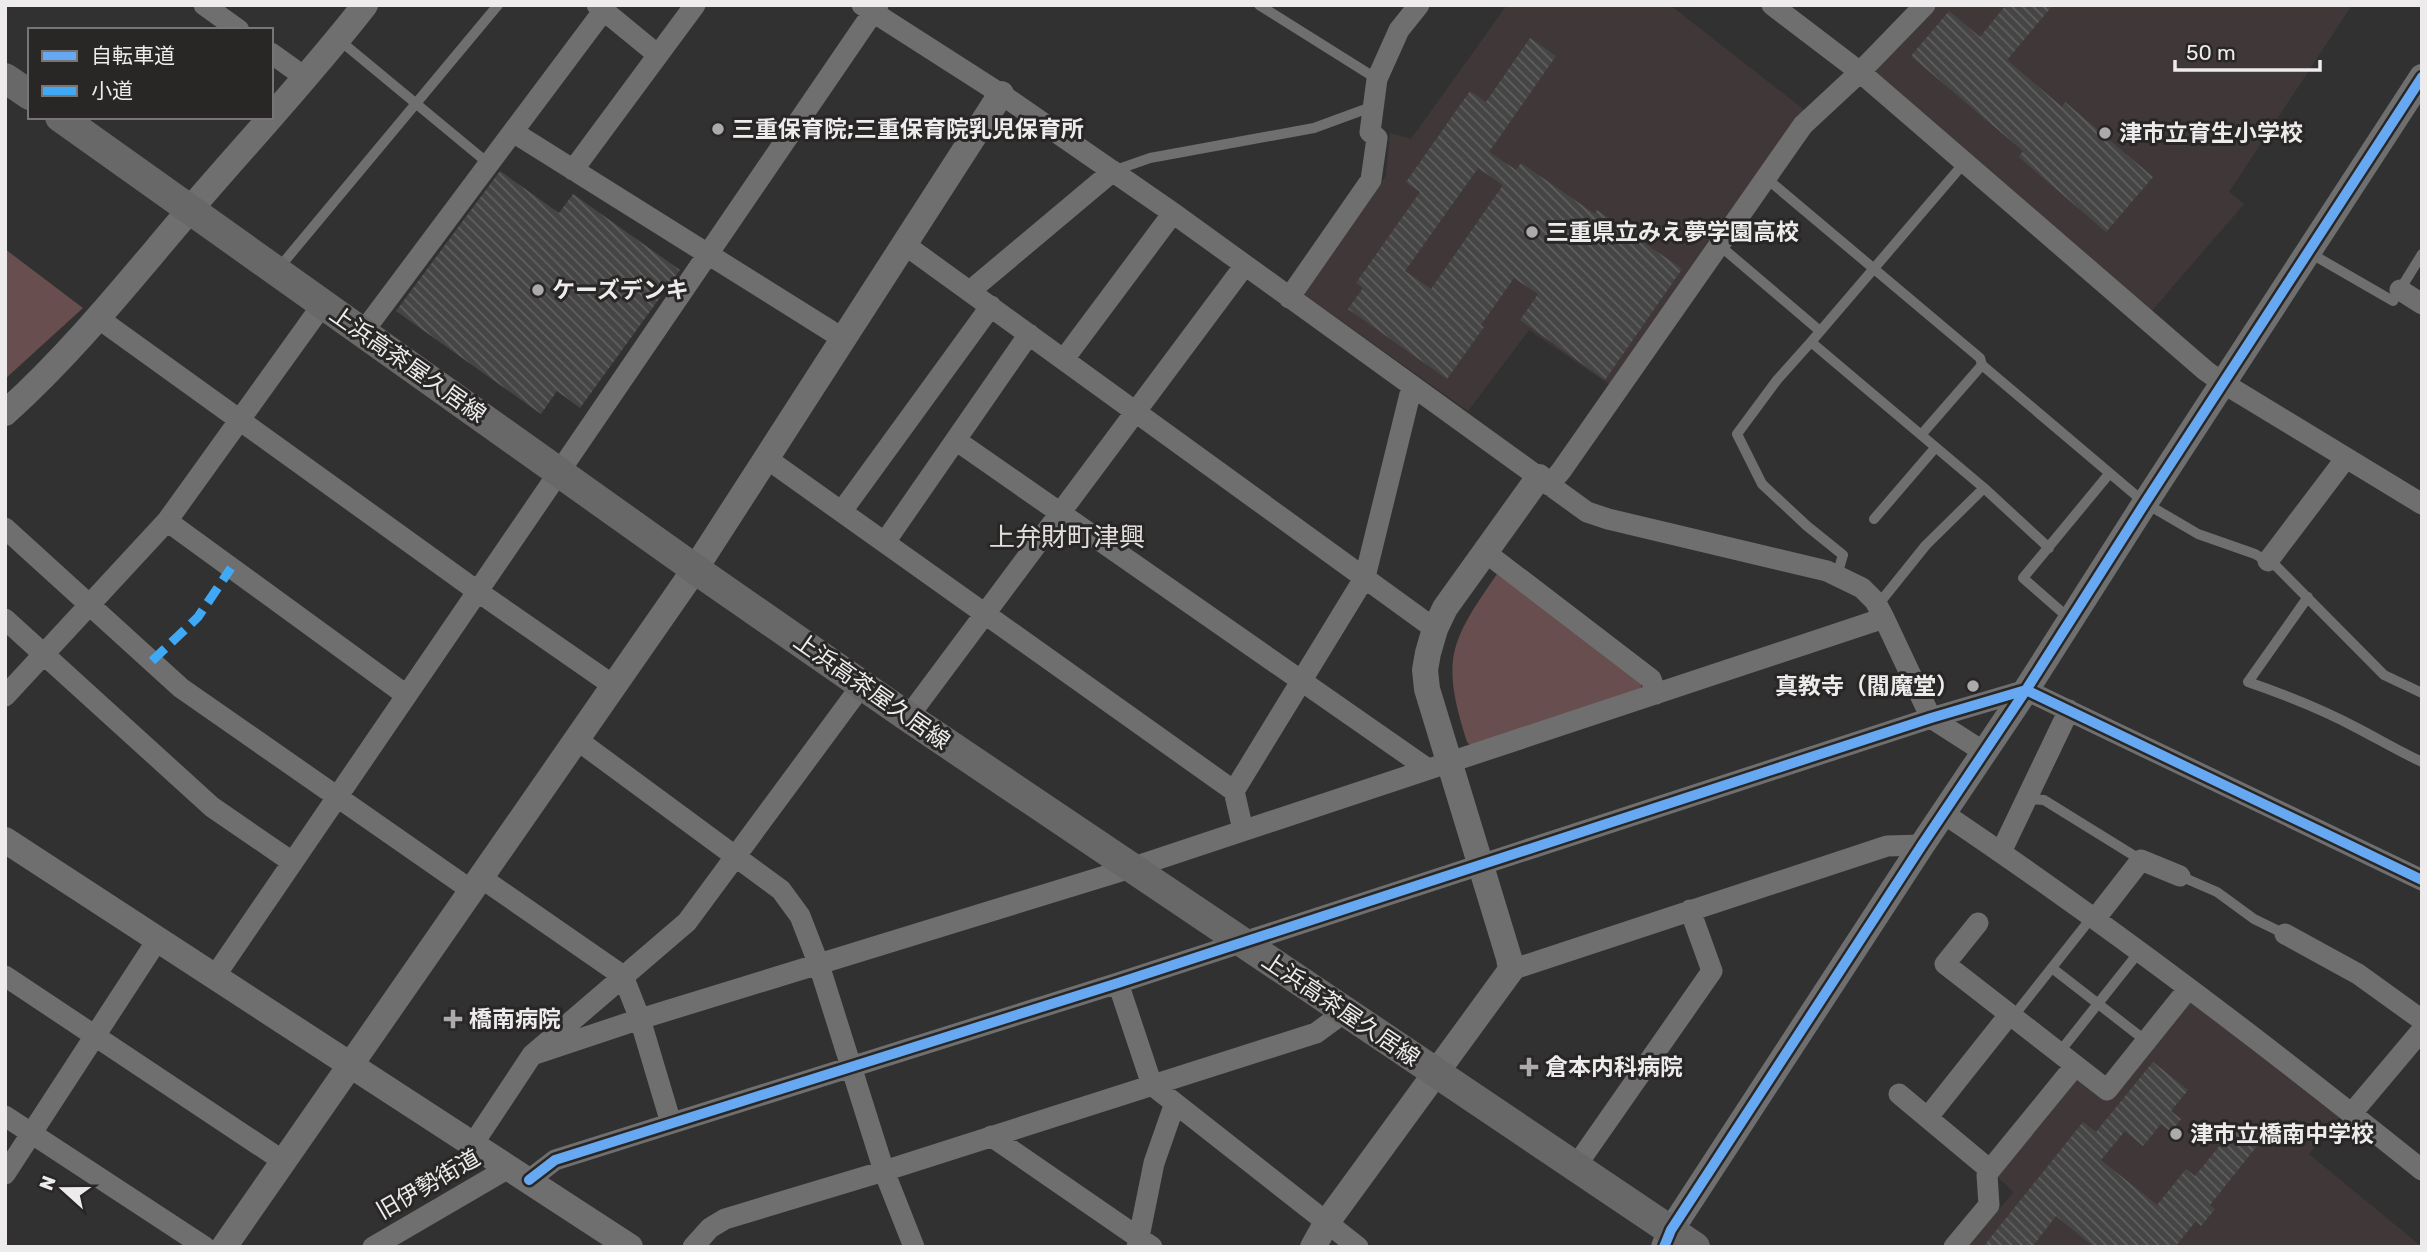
<svg xmlns="http://www.w3.org/2000/svg" width="2427" height="1252" viewBox="0 0 2427 1252" font-family="Rubik,'Noto Sans JP',sans-serif">
<defs>
<pattern id="building-back-hatch" width="6" height="6" patternUnits="userSpaceOnUse" patternTransform="scale(1.75)"><rect width="6" height="6" fill="#464545"/><path d="M-1 5l2 2M0 0l6 6M5-1l2 2" fill="none" stroke="#616060"/></pattern>
</defs>
<rect width="100%" height="100%" fill="#323131"/>
<path fill="#403838" d="M1507,5H1670L1807,112L1613,387L1529,330L1468,411L1305,295L1303,288L1386,176L1390,133L1411,139Z
M1937,5H2352L2229,192L2244,204L2150,313L1874,74L1872,68Z
M2194,1000L2343,1114L2309,1154L2422,1247H1966L2014,1192L1995,1175L2076,1073L2107,1098L2186,1001Z"/>
<path fill="#684e4e" d="M5,249L83,308L5,379Z
M1497,574L1643,679L1641,688L1471,746L1467,742C1441,660 1449,643 1497,574Z"/>
<path fill="url(#building-back-hatch)" fill-rule="evenodd" d="M2006,5H2053L2007,60L2062,107L2065,102L2153,177L2106,232L2019,157L2023,151L1911,56L1949,11L1980,37Z
M1530,38L1556,56L1489,152L1516,170L1521,163L1595,214L1597,210L1682,269L1605,380L1520,320L1538,294L1514,278L1481,325L1484,327L1447,379L1348,309L1363,288L1356,283L1420,192L1406,182L1470,91L1486,102ZM1478,168L1503,185L1431,289L1405,271Z
M500,171L559,213L573,194L680,270L580,408L557,391L541,414L396,311Z
M2153,1062L2188,1090L2171,1111L2181,1119L2171,1132L2161,1124L2143,1146L2125,1131L2101,1160L2157,1205L2186,1169L2195,1176L2234,1128L2257,1146L2210,1205L2215,1209L2201,1226L2196,1221L2175,1247H2094L2056,1216L2032,1247H1983L2083,1122L2096,1132Z"/>
<g fill="none" stroke-linecap="round" stroke-linejoin="round">
<path stroke="#6f6f6f" stroke-width="10" d="M1259,5L1377,79
M338,39L489,164
M1965,162L1811,342L1984,488L2049,548
M1113,171L1150,158L1314,128L1374,106
M1766,178L1980,358L1982,365L2145,503L2198,534L2255,554L2277,567L2384,675L2422,693
M1719,245L1820,331
M2308,252L2393,301L2422,254
M278,269L498,5
M1811,342L1777,380L1737,434L1762,484L1807,526L1843,555L1837,575
M1921,435L1982,365
M1874,519L1935,448
M2308,597L2248,682C2286,695 2324,710 2359,729C2380,740 2400,752 2422,762
M1877,606L1926,545L1984,488
M2071,620L2023,578L2109,474
M2026,799L2044,800L2141,860
M2180,876L2217,892L2254,919L2285,934
M2052,968L2146,1041
M2012,1018L2092,917
M2058,1054L2139,952"/>
<path stroke="#6f6f6f" stroke-width="21" d="M204,5L239,30
M597,5L658,55
M862,5L1001,94L1173,213L1587,512L1608,519L1827,571L1862,588L1875,601L1884,618L1931,718L1984,752
M1772,5L1860,72L2206,371L2223,383L2422,504
M271,53L306,78
M513,132L842,338
M573,170L695,5
M904,244L1435,629
M2400,290L2422,304
M970,291L1113,171
M1289,298L1371,180L1377,138L1370,132L1377,79L1399,30L1419,5
M98,318L477,591L614,686
M363,332L604,10
M1064,359L1173,213
M957,441L1428,769
M766,458L1234,791L1243,830
M1549,485L1561,471L1803,125L1860,72L1925,5
M842,511L991,306
M167,521L406,695
M5,528L181,688L471,890
M885,542L1029,334
M1485,552L1651,679L1656,694
M2268,561L2346,458
M5,619L212,807L292,862
M5,696L167,521L323,304
M908,717L1245,265
M576,739L781,890L800,916L819,965L884,1171L914,1247
M1234,791L1365,577L1412,386
M1943,813C2108,924 2267,1045 2422,1170
M2001,852L2069,710
M480,877L623,976L640,1019L671,1123
M2095,919L2141,860L2180,876
M1978,923L1945,964L2107,1090L2188,989
M2285,934L2358,974L2422,1020
M1511,970L1887,846L1922,845
M5,976L283,1161
M215,976L878,5
M1118,983L1152,1085L1358,1247
M532,1055L640,1019L1131,868L1884,618
M1899,1094L1990,1170L1987,1175L1989,1205L1954,1247
M2352,1113L2422,1030
M5,1116L205,1247
M1928,1117L2009,1015
M991,1136L1152,1247
M473,1144L532,1055L687,922L862,685
M1576,1166L1712,971L1690,910
M1990,1170L2074,1067
M5,1174L158,939
M529,1180L555,1160L1118,983L1931,718L2026,690L2422,880
M373,1247L510,1167
M693,1247L710,1228L725,1219L884,1171L1316,1033L1346,1011
M1137,1247L1154,1163L1175,1103"/>
<path stroke="#6f6f6f" stroke-width="26" d="M5,413C73,352 129,281 188,212C247,143 309,77 365,5
M5,840L630,1247
M224,1247L695,569L1001,94
M1313,1247L1327,1222L1511,970L1509,958L1427,689L1425,670L1428,653L1435,629L1445,608L1539,477
M1664,1247L1671,1230L1922,845L2026,690L2145,503L2422,77"/>
<path stroke="#686868" stroke-width="30" d="M5,78L30,95
M60,117L695,569L908,717L1695,1247"/>
<path stroke="#3fa9f5" stroke-width="9" stroke-dasharray="18 9" stroke-linecap="butt" d="M152,661L198,617L231,568"/>
<defs>
<path id="cycleway" d="M529,1180L555,1160L1118,983L1931,718L2026,690L2422,880
M1664,1247L1671,1230L1922,845L2026,690L2145,503L2422,77"/>
</defs>
<use href="#cycleway" stroke="#292626" stroke-width="15"/>
<use href="#cycleway" stroke="#66a8f1" stroke-width="10"/>
</g>
<g fill="#acaaaa" stroke="#292626" stroke-width="2.5">
<circle cx="718" cy="129" r="7"/>
<circle cx="2105" cy="133" r="7"/>
<circle cx="1532" cy="232" r="7"/>
<circle cx="538" cy="290" r="7"/>
<circle cx="1973" cy="686" r="7"/>
<path d="M449.5 1008.5h7v7h7v7h-7v7h-7v-7h-7v-7h7z"/>
<path d="M1525.5 1056.5h7v7h7v7h-7v7h-7v-7h-7v-7h7z"/>
<circle cx="2176" cy="1134" r="7"/>
</g>
<g text-anchor="middle" stroke-width="6" stroke-linejoin="round" paint-order="stroke">
<g font-size="23" font-weight="bold" fill="#edebeb" stroke="#292626" text-anchor="start">
<text x="732" y="137">三重保育院;三重保育院乳児保育所</text>
<text x="2119" y="141">津市立育生小学校</text>
<text x="1546" y="240">三重県立みえ夢学園高校</text>
<text x="552" y="298">ケーズデンキ</text>
<text x="1959" y="694" text-anchor="end">真教寺（閻魔堂）</text>
<text x="469" y="1027">橋南病院</text>
<text x="1545" y="1075">倉本内科病院</text>
<text x="2190" y="1142">津市立橋南中学校</text>
</g>
<g font-size="23" fill="#edebeb" stroke="#292626">
<text transform="translate(408 364) rotate(35)" y="8">上浜高茶屋久居線</text>
<text transform="translate(872 691) rotate(35)" y="8">上浜高茶屋久居線</text>
<text transform="translate(1341 1009) rotate(34)" y="8">上浜高茶屋久居線</text>
<text transform="translate(428 1184) rotate(-30)" y="8">旧伊勢街道</text>
</g>
<g font-size="26" fill="#e2dede" stroke="#292626">
<text x="1067" y="546">上弁財町津興</text>
</g>
</g>
<rect width="2427" height="1252" fill="none" stroke="#edebeb" stroke-width="14"/>
<rect x="28" y="28" width="245" height="91" fill="#292626" stroke="#777575" stroke-width="2"/>
<rect x="42" y="51" width="35" height="10" fill="#66a8f1" stroke="#777575" stroke-width="2"/>
<text x="91" y="63" font-size="21" fill="#edebeb">自転車道</text>
<rect x="42" y="86" width="35" height="10" fill="#3fa9f5" stroke="#777575" stroke-width="2"/>
<text x="91" y="98" font-size="21" fill="#edebeb">小道</text>
<g transform="translate(63 1189) rotate(291)" stroke="#292626" stroke-width="5" paint-order="stroke">
<path d="M0-5L12 26L0 18L-12 26Z" fill="#edebeb"/>
<text y="-10" font-size="19" font-weight="bold" text-anchor="middle" fill="#edebeb">N</text>
</g>
<path d="M2175 60v10h145v-10" fill="none" stroke="#edebeb" stroke-width="3.5"/>
<text x="2186" y="60" font-size="21" fill="#edebeb" stroke="#292626" stroke-width="5" paint-order="stroke">50 m</text>
</svg>
